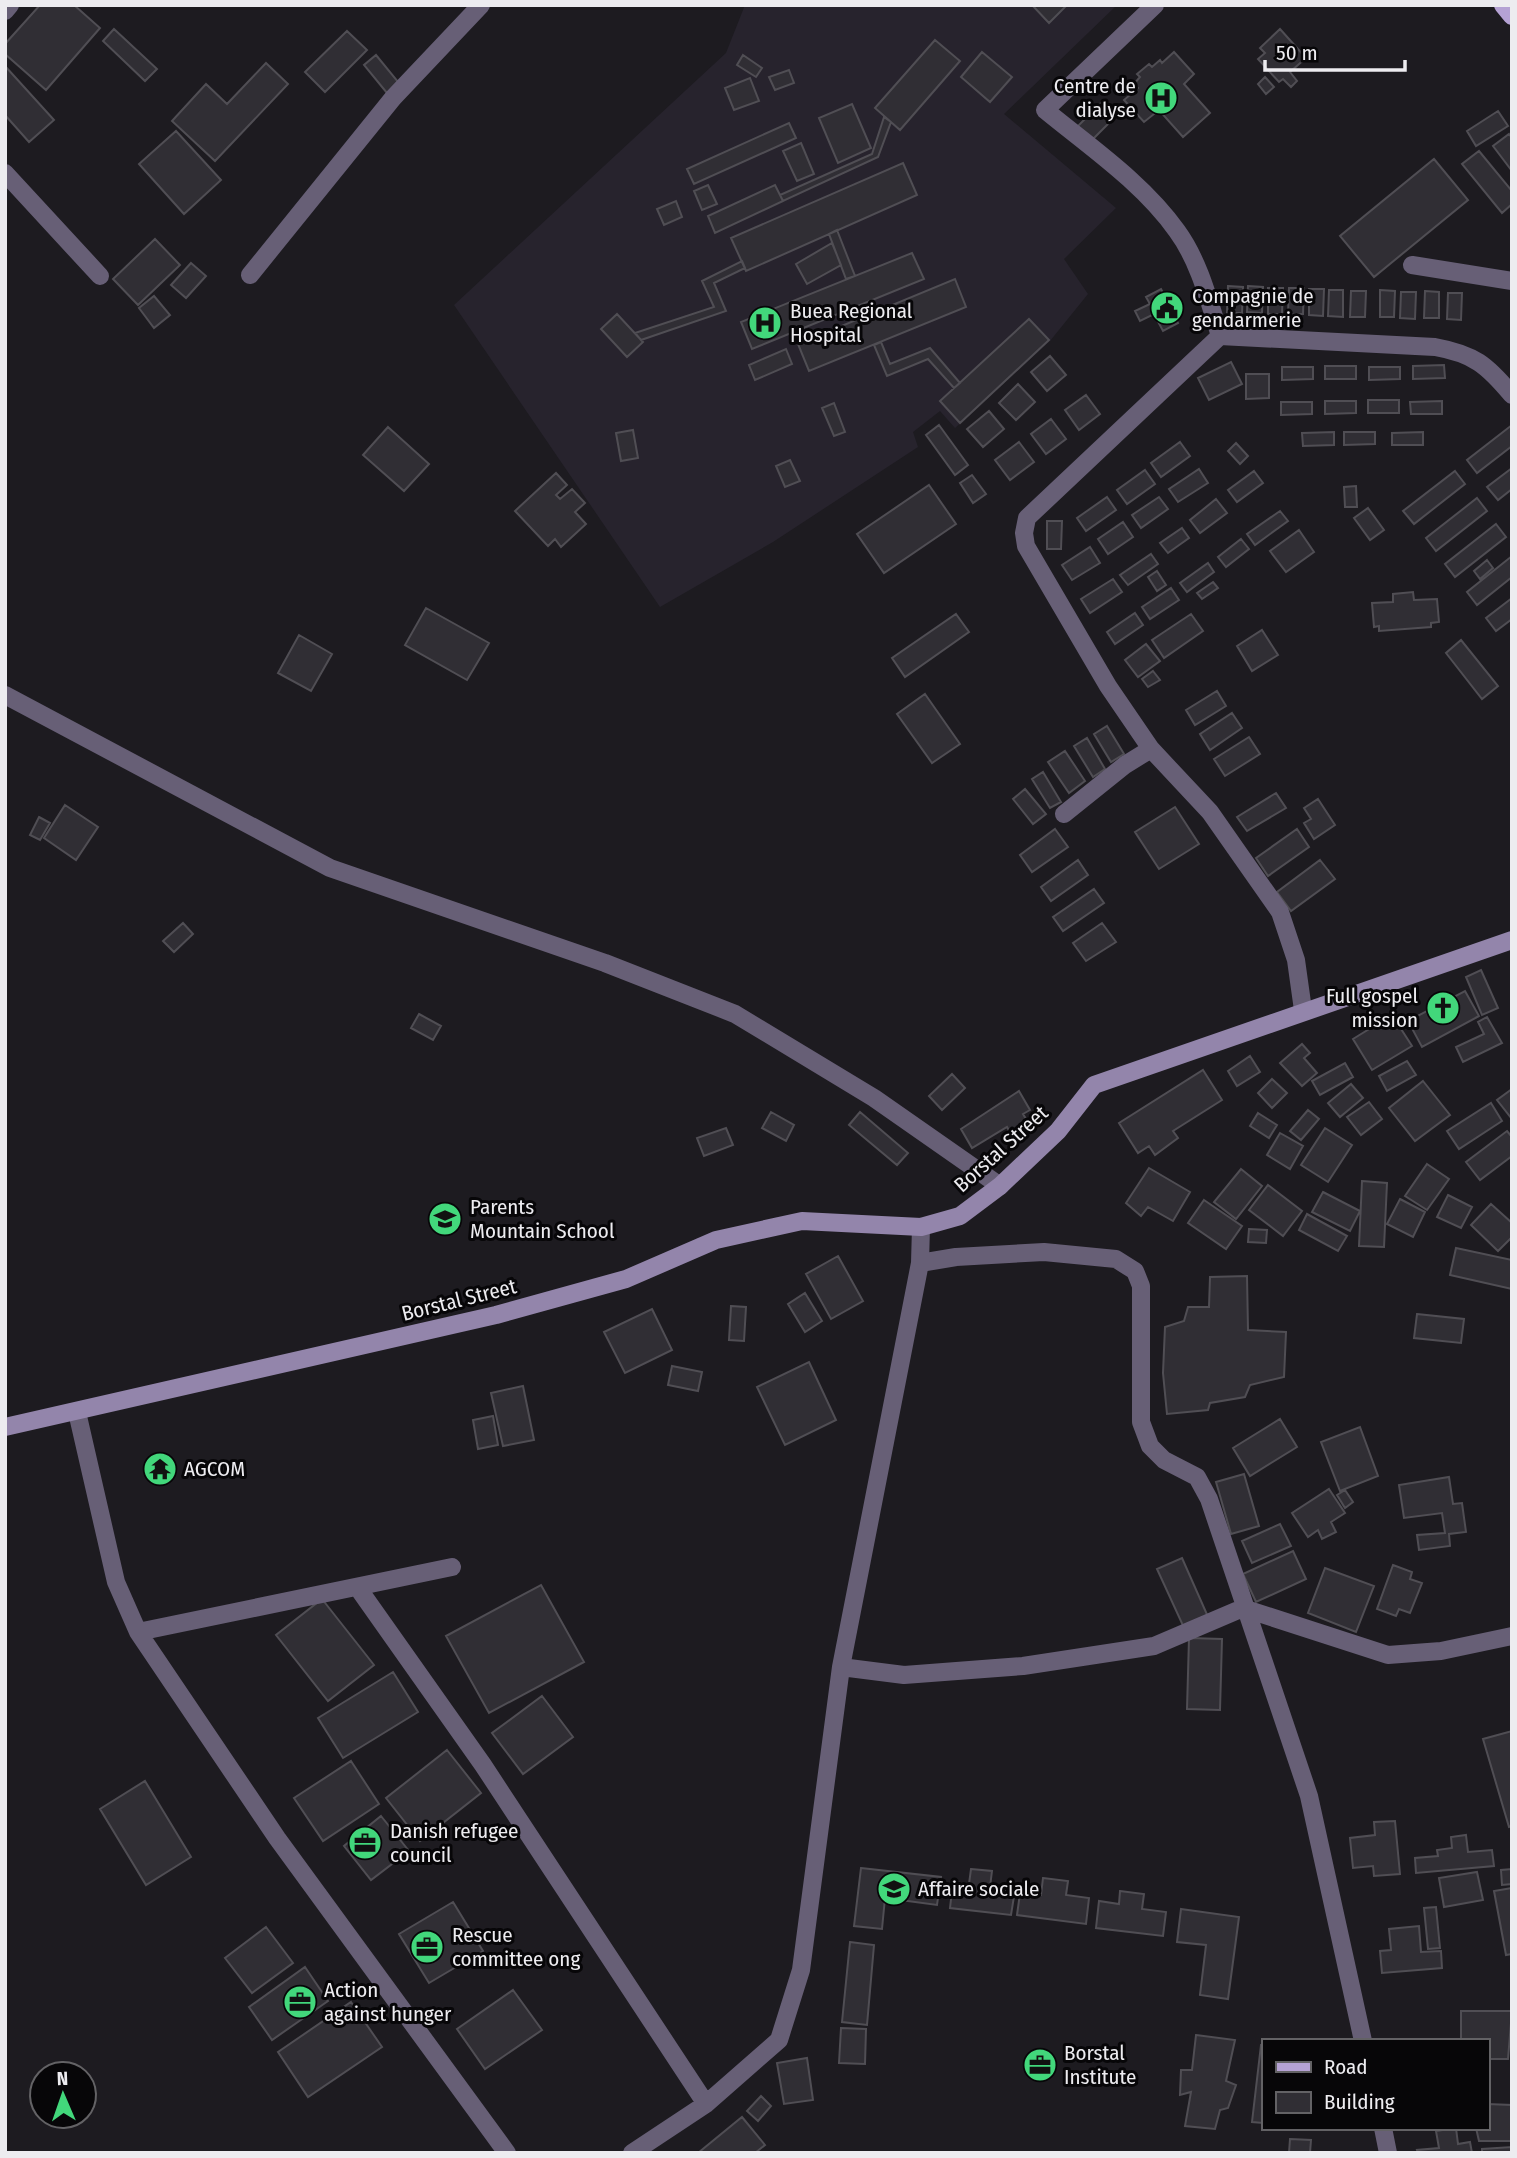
<svg xmlns="http://www.w3.org/2000/svg" width="1517" height="2158" viewBox="0 0 1517 2158" font-family="'Fira Sans Condensed',sans-serif">
<rect width="100%" height="100%" fill="#1d1b20"/>
<path fill="#27232d" d="M745,5H1117L1004,114L1116,208L1064,259L1088,294L1050,341L955,428L940,411L913,432L918,447L773,542L660,607L454,305L726,53Z"/>
<path fill="#302e34" stroke="#504e54" stroke-width="2" d="M40,5H74L100,28L46,90L5,54V44Z
M1032,5H1067L1049,23Z
M114,29L157,69L145,81L103,41Z
M1280,29L1306,58L1290,72L1297,81L1291,87L1283,79L1279,82L1258,59L1265,53L1260,48Z
M347,31L367,50L325,92L305,72Z
M935,40L960,61L900,130L875,108Z
M982,52L1012,77L990,102L961,77Z
M1174,52L1194,74L1184,84L1210,113L1183,137L1159,110L1144,122L1124,100L1138,88L1134,84L1140,77L1137,74L1149,64L1152,67L1160,60L1162,63Z
M376,55L399,83L387,93L364,65Z
M743,55L762,68L756,77L737,65Z
M266,63L288,84L215,161L172,121L206,84L227,104Z
M5,66L54,120L29,142L5,115Z
M789,70L794,83L775,90L769,77Z
M1265,77L1274,87L1266,94L1258,84Z
M750,78L759,101L734,110L725,88Z
M1103,101L1117,115L1091,141L1077,127Z
M852,104L871,148L838,163L819,118Z
M1498,111L1508,126L1476,146L1467,131Z
M884,117L891,122L878,157L783,201L780,195L872,154Z
M789,123L796,138L694,184L687,169Z
M176,131L221,180L184,214L139,164Z
M1509,134L1512,138V171L1493,146Z
M801,143L814,174L797,181L783,151Z
M1479,151L1512,191V204L1502,213L1462,164Z
M1434,159L1468,200L1374,277L1340,236Z
M903,163L917,195L746,271L731,238Z
M708,185L717,204L702,210L694,191Z
M775,185L783,201L715,233L708,216Z
M676,201L682,217L664,225L657,209Z
M837,230L855,276L846,279L829,234Z
M155,239L180,265L138,305L113,279Z
M832,243L841,265L807,284L796,264Z
M912,253L924,279L752,349L741,322Z
M742,261L745,268L714,283L726,311L641,340L635,333L714,307L702,281Z
M191,263L206,276L186,298L171,285Z
M955,279L966,307L809,371L798,344Z
M1228,286L1243,287L1242,313H1227Z
M1248,286L1263,287L1262,313L1247,312Z
M1268,288H1283L1282,314H1268Z
M1289,288H1304L1303,314H1288Z
M1161,289L1178,323L1163,331L1154,314L1140,321L1135,311L1150,304L1146,297Z
M1309,289H1324L1323,316L1309,315Z
M1329,290H1343V317L1328,316Z
M1380,290L1395,291L1394,317H1380Z
M1351,291H1366L1365,317H1350Z
M1425,291L1439,292V318H1424Z
M1401,292H1416L1415,319L1400,318Z
M1448,293H1462L1461,320L1447,319Z
M154,296L170,315L154,328L139,308Z
M617,314L643,342L627,357L601,329Z
M1029,319L1049,340L960,423L940,401Z
M881,342L890,364L930,348L960,383L954,388L928,359L887,376L874,345Z
M786,349L792,364L755,380L749,365Z
M1050,356L1066,375L1047,391L1031,372Z
M1231,362L1242,384L1209,400L1198,378Z
M1444,365L1445,378L1413,379V366Z
M1325,366H1356V379H1325Z
M1282,367H1313V379L1282,380Z
M1369,367H1400V379L1369,380Z
M1246,374H1269V398L1246,399Z
M1018,384L1035,402L1016,420L999,403Z
M1086,395L1100,414L1079,430L1065,410Z
M1368,400H1399V413H1368Z
M1325,401H1356V413L1325,414Z
M1442,401V414H1411L1410,402Z
M1281,402H1312V414L1281,415Z
M834,403L845,432L834,436L822,408Z
M989,411L1004,429L983,447L967,429Z
M1051,419L1066,439L1046,454L1031,434Z
M939,425L968,465L955,475L926,435Z
M1512,425V446L1477,473L1467,460Z
M388,427L429,464L404,491L363,455Z
M633,430L638,458L621,461L616,433Z
M1334,432V445L1303,446L1302,433Z
M1344,432H1375V444L1344,445Z
M1423,432V445H1392V433Z
M1019,442L1034,462L1010,480L995,460Z
M1180,442L1190,456L1161,477L1151,463Z
M1236,443L1248,456L1240,464L1228,451Z
M790,460L800,481L785,487L776,466Z
M1512,468V489L1498,500L1487,487Z
M1199,469L1208,483L1178,502L1169,489Z
M1145,470L1155,484L1127,504L1117,490Z
M1254,471L1263,483L1237,502L1228,490Z
M1455,471L1465,484L1414,524L1403,511Z
M556,473L567,485L556,495L560,499L572,489L585,503L575,512L586,524L561,547L555,539L548,546L515,511Z
M972,475L986,494L973,503L960,483Z
M929,485L956,524L884,573L857,534Z
M1356,486L1357,507H1345L1344,487Z
M1107,497L1116,510L1086,531L1077,518Z
M1159,497L1168,509L1141,528L1132,515Z
M1477,498L1487,511L1436,551L1426,538Z
M1216,499L1227,513L1200,533L1190,520Z
M1368,508L1384,530L1370,540L1354,518Z
M1280,511L1288,521L1255,545L1247,534Z
M1047,521H1062L1061,549H1047Z
M1123,522L1133,537L1108,554L1098,539Z
M1496,524L1506,537L1455,577L1445,564Z
M1182,528L1189,538L1168,553L1160,543Z
M1299,530L1314,552L1286,572L1270,551Z
M1241,539L1249,549L1226,567L1218,557Z
M1090,547L1100,563L1072,580L1062,565Z
M1151,554L1158,564L1128,585L1120,575Z
M1512,556V577L1477,605L1467,592Z
M1487,560L1493,568L1480,579L1474,571Z
M1208,563L1214,572L1187,592L1180,583Z
M1157,571L1166,585L1157,591L1148,577Z
M1113,579L1122,592L1090,613L1081,599Z
M1213,582L1218,588L1202,599L1197,593Z
M1171,588L1179,600L1150,619L1142,607Z
M1413,592L1414,600L1437,599L1439,622L1431,623V627L1379,631V626L1374,627L1372,603L1393,602V594Z
M1512,598V619L1496,631L1486,618Z
M426,608L489,643L467,680L405,645Z
M1135,613L1143,625L1115,644L1107,632Z
M956,614L969,632L905,677L892,658Z
M1191,614L1203,631L1164,658L1152,640Z
M1262,630L1278,655L1252,671L1237,646Z
M299,635L332,654L311,691L278,673Z
M1461,640L1498,686L1482,699L1446,653Z
M1146,644L1160,661L1138,677L1125,660Z
M1153,671L1160,680L1148,687L1142,679Z
M1217,691L1226,706L1195,725L1186,710Z
M925,694L960,744L932,763L897,714Z
M1232,713L1242,728L1210,750L1200,734Z
M1107,726L1124,754L1111,762L1094,734Z
M1249,737L1260,754L1225,776L1214,759Z
M1087,738L1105,769L1093,777L1074,746Z
M1065,751L1085,781L1069,793L1048,762Z
M1043,772L1061,802L1050,808L1032,779Z
M1025,789L1046,814L1033,824L1013,799Z
M1276,793L1286,808L1247,831L1237,817Z
M1318,799L1335,825L1314,839L1304,823L1311,819L1304,808Z
M65,805L98,827L76,860L44,838Z
M1175,807L1199,844L1159,869L1135,832Z
M39,817L50,823L40,840L30,835Z
M1055,829L1068,847L1032,872L1020,855Z
M1297,829L1309,847L1268,876L1256,858Z
M1078,860L1088,875L1051,901L1041,887Z
M1320,860L1335,879L1291,911L1277,892Z
M1094,889L1104,903L1063,931L1053,917Z
M183,923L193,934L174,952L163,941Z
M1102,923L1116,942L1086,961L1073,943Z
M1481,970L1498,1008L1482,1015L1466,977Z
M1465,991L1479,1016L1422,1047L1408,1021Z
M419,1014L441,1026L433,1040L411,1028Z
M1392,1015L1412,1046L1372,1070L1353,1039Z
M1487,1017L1502,1043L1463,1062L1456,1047L1484,1034L1478,1022Z
M1302,1044L1310,1053L1304,1058L1317,1073L1302,1086L1280,1063Z
M1250,1056L1260,1072L1237,1086L1228,1071Z
M1407,1061L1416,1075L1387,1091L1379,1076Z
M1345,1063L1353,1077L1320,1095L1312,1081Z
M1203,1070L1222,1100L1173,1131L1178,1138L1155,1155L1149,1146L1138,1153L1119,1123Z
M952,1074L965,1088L942,1110L929,1096Z
M1272,1079L1287,1093L1272,1108L1258,1093Z
M1423,1081L1450,1115L1415,1141L1389,1108Z
M1351,1084L1363,1098L1340,1117L1328,1103Z
M1512,1089V1119L1497,1100Z
M1019,1091L1030,1110L1023,1114L1031,1127L1013,1138L1007,1127L972,1148L961,1129Z
M1369,1102L1382,1119L1361,1135L1347,1117Z
M1491,1103L1502,1121L1459,1149L1447,1131Z
M1308,1110L1319,1119L1301,1140L1290,1131Z
M771,1112L794,1125L786,1141L762,1128Z
M860,1112L908,1153L897,1165L849,1125Z
M1258,1113L1277,1125L1269,1138L1250,1126Z
M726,1128L733,1145L704,1156L697,1138Z
M1325,1128L1352,1145L1328,1182L1301,1165Z
M1507,1131L1512,1137V1156L1480,1180L1466,1162Z
M1280,1133L1303,1146L1290,1169L1267,1155Z
M1427,1164L1449,1179L1427,1210L1405,1196Z
M1149,1168L1190,1192L1173,1221L1148,1207L1141,1216L1126,1203Z
M1241,1169L1262,1186L1236,1219L1214,1202Z
M1362,1181L1387,1183L1384,1247L1359,1246Z
M1268,1185L1302,1211L1283,1236L1249,1210Z
M1323,1192L1360,1211L1350,1231L1312,1212Z
M1448,1195L1472,1207L1461,1228L1437,1217Z
M1400,1199L1425,1212L1413,1237L1387,1224Z
M1204,1200L1242,1226L1226,1249L1188,1223Z
M1491,1204L1512,1223V1237L1498,1251L1471,1225Z
M1307,1214L1347,1236L1338,1251L1299,1230Z
M1249,1229L1267,1230L1266,1243L1248,1242Z
M1456,1248L1512,1260V1289L1450,1275Z
M838,1256L863,1301L831,1319L806,1274Z
M1247,1276L1248,1330L1286,1332L1284,1377L1250,1385L1245,1397L1210,1403L1208,1410L1167,1414L1163,1373L1165,1327L1184,1321L1188,1307H1209L1210,1277Z
M805,1293L822,1321L805,1332L788,1304Z
M731,1306L746,1307L744,1341L729,1340Z
M652,1309L672,1350L625,1373L604,1332Z
M1417,1314L1464,1319L1461,1343L1414,1338Z
M809,1362L836,1420L785,1445L757,1387Z
M672,1366L702,1372L698,1391L668,1385Z
M523,1386L534,1440L503,1446L491,1393Z
M493,1416L498,1445L478,1449L473,1420Z
M1280,1419L1297,1447L1250,1476L1233,1448Z
M1360,1427L1378,1476L1340,1491L1321,1442Z
M1244,1474L1259,1526L1231,1534L1216,1482Z
M1449,1477L1453,1504L1462,1503L1466,1532L1449,1534L1450,1546L1419,1550L1417,1535L1445,1533L1442,1513L1404,1518L1399,1485Z
M1329,1489L1345,1513L1331,1522L1336,1532L1322,1539L1318,1530L1308,1537L1292,1513Z
M1345,1490L1353,1502L1345,1508L1337,1495Z
M1280,1524L1291,1546L1252,1563L1242,1541Z
M1293,1551L1306,1579L1256,1602L1243,1574Z
M1182,1558L1209,1619L1185,1630L1157,1569Z
M1393,1565L1412,1572L1410,1579L1422,1583L1410,1613L1399,1609L1396,1616L1377,1609Z
M1325,1568L1374,1586L1356,1632L1308,1613Z
M541,1585L584,1662L489,1713L446,1636Z
M322,1599L374,1665L328,1701L276,1635Z
M1189,1638L1222,1639L1220,1710L1187,1709Z
M393,1672L418,1712L343,1758L318,1718Z
M542,1696L573,1737L523,1774L492,1733Z
M1512,1731V1826L1509,1827L1483,1739Z
M447,1750L481,1793L420,1841L386,1798Z
M351,1761L379,1804L323,1841L294,1798Z
M145,1781L191,1857L146,1885L100,1809Z
M381,1816L409,1851L371,1880L344,1846Z
M1395,1821L1400,1874L1374,1876L1373,1866L1353,1868L1350,1838L1375,1835L1374,1822Z
M1466,1835L1468,1852L1492,1850L1494,1866L1416,1873L1415,1858L1438,1856L1437,1850L1452,1848L1451,1837Z
M861,1868L941,1877L937,1905L885,1898L882,1929L854,1926Z
M971,1869L992,1871L990,1887L1015,1890L1011,1915L950,1908L953,1882L969,1884Z
M1512,1869V1884L1502,1885L1501,1870Z
M1477,1872L1483,1900L1444,1907L1439,1878Z
M1043,1878L1068,1881L1066,1895L1089,1898L1086,1924L1017,1915L1020,1893L1041,1895Z
M1512,1888V1954L1506,1955L1494,1891Z
M1120,1891L1144,1894L1142,1909L1166,1912L1163,1936L1096,1928L1099,1901L1119,1904Z
M453,1902L483,1951L429,1983L399,1934Z
M1436,1907L1440,1948L1428,1949L1424,1908Z
M1181,1909L1239,1917L1228,1999L1200,1995L1206,1945L1177,1942Z
M1419,1926L1421,1952L1441,1951L1442,1968L1382,1973L1380,1951L1391,1950L1389,1929Z
M266,1927L293,1963L252,1993L225,1958Z
M850,1942L874,1945L867,2025L842,2022Z
M305,1967L328,2001L272,2040L249,2007Z
M513,1990L542,2030L485,2069L457,2029Z
M351,2002L382,2047L308,2097L278,2052Z
M1461,2011H1512L1508,2059H1487V2041H1461Z
M841,2028L866,2029L865,2064L839,2063Z
M1196,2035L1235,2040L1226,2081L1236,2085L1228,2108L1220,2110L1215,2129L1185,2126L1191,2092L1180,2095L1181,2070H1192Z
M1261,2045H1263V2123L1252,2122Z
M807,2058L813,2100L784,2104L777,2063Z
M761,2096L771,2106L758,2121L747,2111Z
M1487,2104L1512,2105V2141H1479L1476,2128H1487Z
M742,2117L765,2145L755,2153H698Z
M1456,2128L1458,2144L1470,2142L1472,2153H1418L1417,2150L1439,2148L1436,2131Z
M1290,2139L1311,2140L1310,2153H1289Z
M1512,2147V2153H1482V2149Z"/>
<g fill="none" stroke-linecap="round" stroke-linejoin="round">
<path stroke="#675f76" stroke-width="18" d="M1155,5L1045,110C1090,147 1143,183 1177,231C1199,261 1209,301 1220,336L1027,518L1024,533L1026,546L1108,686L1151,749L1210,812L1280,912L1296,960L1303,1010
M5,11L10,5
M5,173L100,276
M1412,265L1512,281
M250,275L393,98L481,5
M1220,336L1435,347C1474,354 1487,365 1512,395
M5,695L330,868L605,963L735,1014L874,1098L1000,1186
M1064,814L1125,765L1151,749
M920,1263L956,1257L1044,1252L1116,1259L1135,1271L1141,1286V1422L1150,1446L1164,1460L1197,1477L1209,1499L1309,1796L1363,2041
M77,1412L116,1582L138,1632L277,1838L507,2153
M358,1588L483,1765L706,2104
M138,1632L452,1567
M841,1667L904,1675L1023,1666L1154,1646L1243,1608L1388,1655L1441,1651L1512,1636
M1383,2128L1388,2153
M632,2153L706,2104L779,2040L801,1970L841,1667L920,1263L921,1227"/>
<path stroke="#9385ab" stroke-width="18" d="M5,1427L496,1315L626,1279L716,1240L802,1221L921,1227L960,1216L1000,1186L1058,1131L1094,1085L1512,940"/>
<path stroke="#b5a2d4" stroke-width="18" d="M1503,5L1512,16"/>
</g>
<defs>
<symbol id="hospital-disc" viewBox="-11 -11 22 22"><circle r="9.5" fill="#42d77b" stroke="#070608"/><path d="M-5-5h3v3.5h4V-5h3V5h-3V1.5h-4V5h-3Z" fill="#111"/></symbol>
<symbol id="civic-disc" viewBox="-11 -11 22 22"><circle r="9.5" fill="#42d77b" stroke="#070608"/><path d="M-.6-6.5H3V-4.5H.6V-3L4-1V1h2V6H-6V1h2V-1L-.6-3ZM-1.2 2.5V6h2.4V2.5Z" fill="#111"/></symbol>
<symbol id="church-disc" viewBox="-11 -11 22 22"><circle r="9.5" fill="#42d77b" stroke="#070608"/><path d="M-1.2-6h2.4v3.5h3.3v2.4h-3.3V6h-2.4V-.1h-3.3v-2.4h3.3Z" fill="#111"/></symbol>
<symbol id="school-disc" viewBox="-11 -11 22 22"><circle r="9.5" fill="#42d77b" stroke="#070608"/><path d="M0-5L7-2L0 1L-7-2ZM-4 1L0 2.5L4 1V4Q0 6-4 4Z" fill="#111"/></symbol>
<symbol id="temple-disc" viewBox="-11 -11 22 22"><circle r="9.5" fill="#42d77b" stroke="#070608"/><path d="M0-6L5-2H3V0L6.5 2.5H4V6H1.5V3h-3V6H-4V2.5H-6.5L-3 0V-2H-5Z" fill="#111"/></symbol>
<symbol id="office-disc" viewBox="-11 -11 22 22"><circle r="9.5" fill="#42d77b" stroke="#070608"/><path d="M-6-3h4V-5.5h4V-3h4V5H-6ZM-1-4.5V-3h2v-1.5ZM-6 0V1H6V0Z" fill="#111"/></symbol>
<symbol id="university-disc" viewBox="-11 -11 22 22"><circle r="9.5" fill="#42d77b" stroke="#070608"/><path d="M0-5L7-2L0 1L-7-2ZM-4 1L0 2.5L4 1V4Q0 6-4 4Z" fill="#111"/></symbol>
</defs>
<g fill-rule="evenodd">
<use href="#hospital-disc" x="1142" y="79" width="38" height="38"/>
<use href="#civic-disc" x="1148" y="289" width="38" height="38"/>
<use href="#hospital-disc" x="746" y="304" width="38" height="38"/>
<use href="#church-disc" x="1424" y="989" width="38" height="38"/>
<use href="#school-disc" x="426" y="1200" width="38" height="38"/>
<use href="#temple-disc" x="141" y="1450" width="38" height="38"/>
<use href="#office-disc" x="346" y="1824" width="38" height="38"/>
<use href="#university-disc" x="875" y="1870" width="38" height="38"/>
<use href="#office-disc" x="408" y="1928" width="38" height="38"/>
<use href="#office-disc" x="281" y="1983" width="38" height="38"/>
<use href="#office-disc" x="1021" y="2046" width="38" height="38"/>
</g>
<g text-anchor="middle" stroke-width="6" stroke-linejoin="round" paint-order="stroke">
<g font-size="21" fill="#edecf0" stroke="#070608" text-anchor="start">
<text x="1136" y="93" text-anchor="end">Centre de<tspan x="1136" dy="24">dialyse</tspan></text>
<text x="1192" y="303">Compagnie de<tspan x="1192" dy="24">gendarmerie</tspan></text>
<text x="790" y="318">Buea Regional<tspan x="790" dy="24">Hospital</tspan></text>
<text x="1418" y="1003" text-anchor="end">Full gospel<tspan x="1418" dy="24">mission</tspan></text>
<text x="470" y="1214">Parents<tspan x="470" dy="24">Mountain School</tspan></text>
<text x="184" y="1476">AGCOM</text>
<text x="390" y="1838">Danish refugee<tspan x="390" dy="24">council</tspan></text>
<text x="918" y="1896">Affaire sociale</text>
<text x="452" y="1942">Rescue<tspan x="452" dy="24">committee ong</tspan></text>
<text x="324" y="1997">Action<tspan x="324" dy="24">against hunger</tspan></text>
<text x="1064" y="2060">Borstal<tspan x="1064" dy="24">Institute</tspan></text>
</g>
<g font-size="21" fill="#edecf0" stroke="#070608">
<text transform="translate(1001 1149) rotate(-42)" y="7">Borstal Street</text>
<text transform="translate(459 1300) rotate(-14)" y="7">Borstal Street</text>
</g>
</g>
<rect width="1517" height="2158" fill="none" stroke="#edecf0" stroke-width="14"/>
<rect x="1262" y="2039" width="228" height="91" fill="#070608" stroke="#636265" stroke-width="2"/>
<rect x="1276" y="2062" width="35" height="10" fill="#b5a2d4" stroke="#636265" stroke-width="2"/>
<text x="1324" y="2074" font-size="21" fill="#edecf0">Road</text>
<rect x="1276" y="2092" width="35" height="21" fill="#302e34" stroke="#636265" stroke-width="2"/>
<text x="1324" y="2109" font-size="21" fill="#edecf0">Building</text>
<g transform="translate(63 2095) rotate(358)"><circle r="33" fill="#070608" stroke="#636265" stroke-width="2"/>
<path d="M0-5L12 26L0 18L-12 26Z" fill="#42d77b"/>
<text y="-10" font-size="19" font-weight="bold" text-anchor="middle" fill="#edecf0">N</text>
</g>
<path d="M1265 60v10h140v-10" fill="none" stroke="#edecf0" stroke-width="3.5"/>
<text x="1276" y="60" font-size="21" fill="#edecf0" stroke="#070608" stroke-width="5" paint-order="stroke">50 m</text>
</svg>
